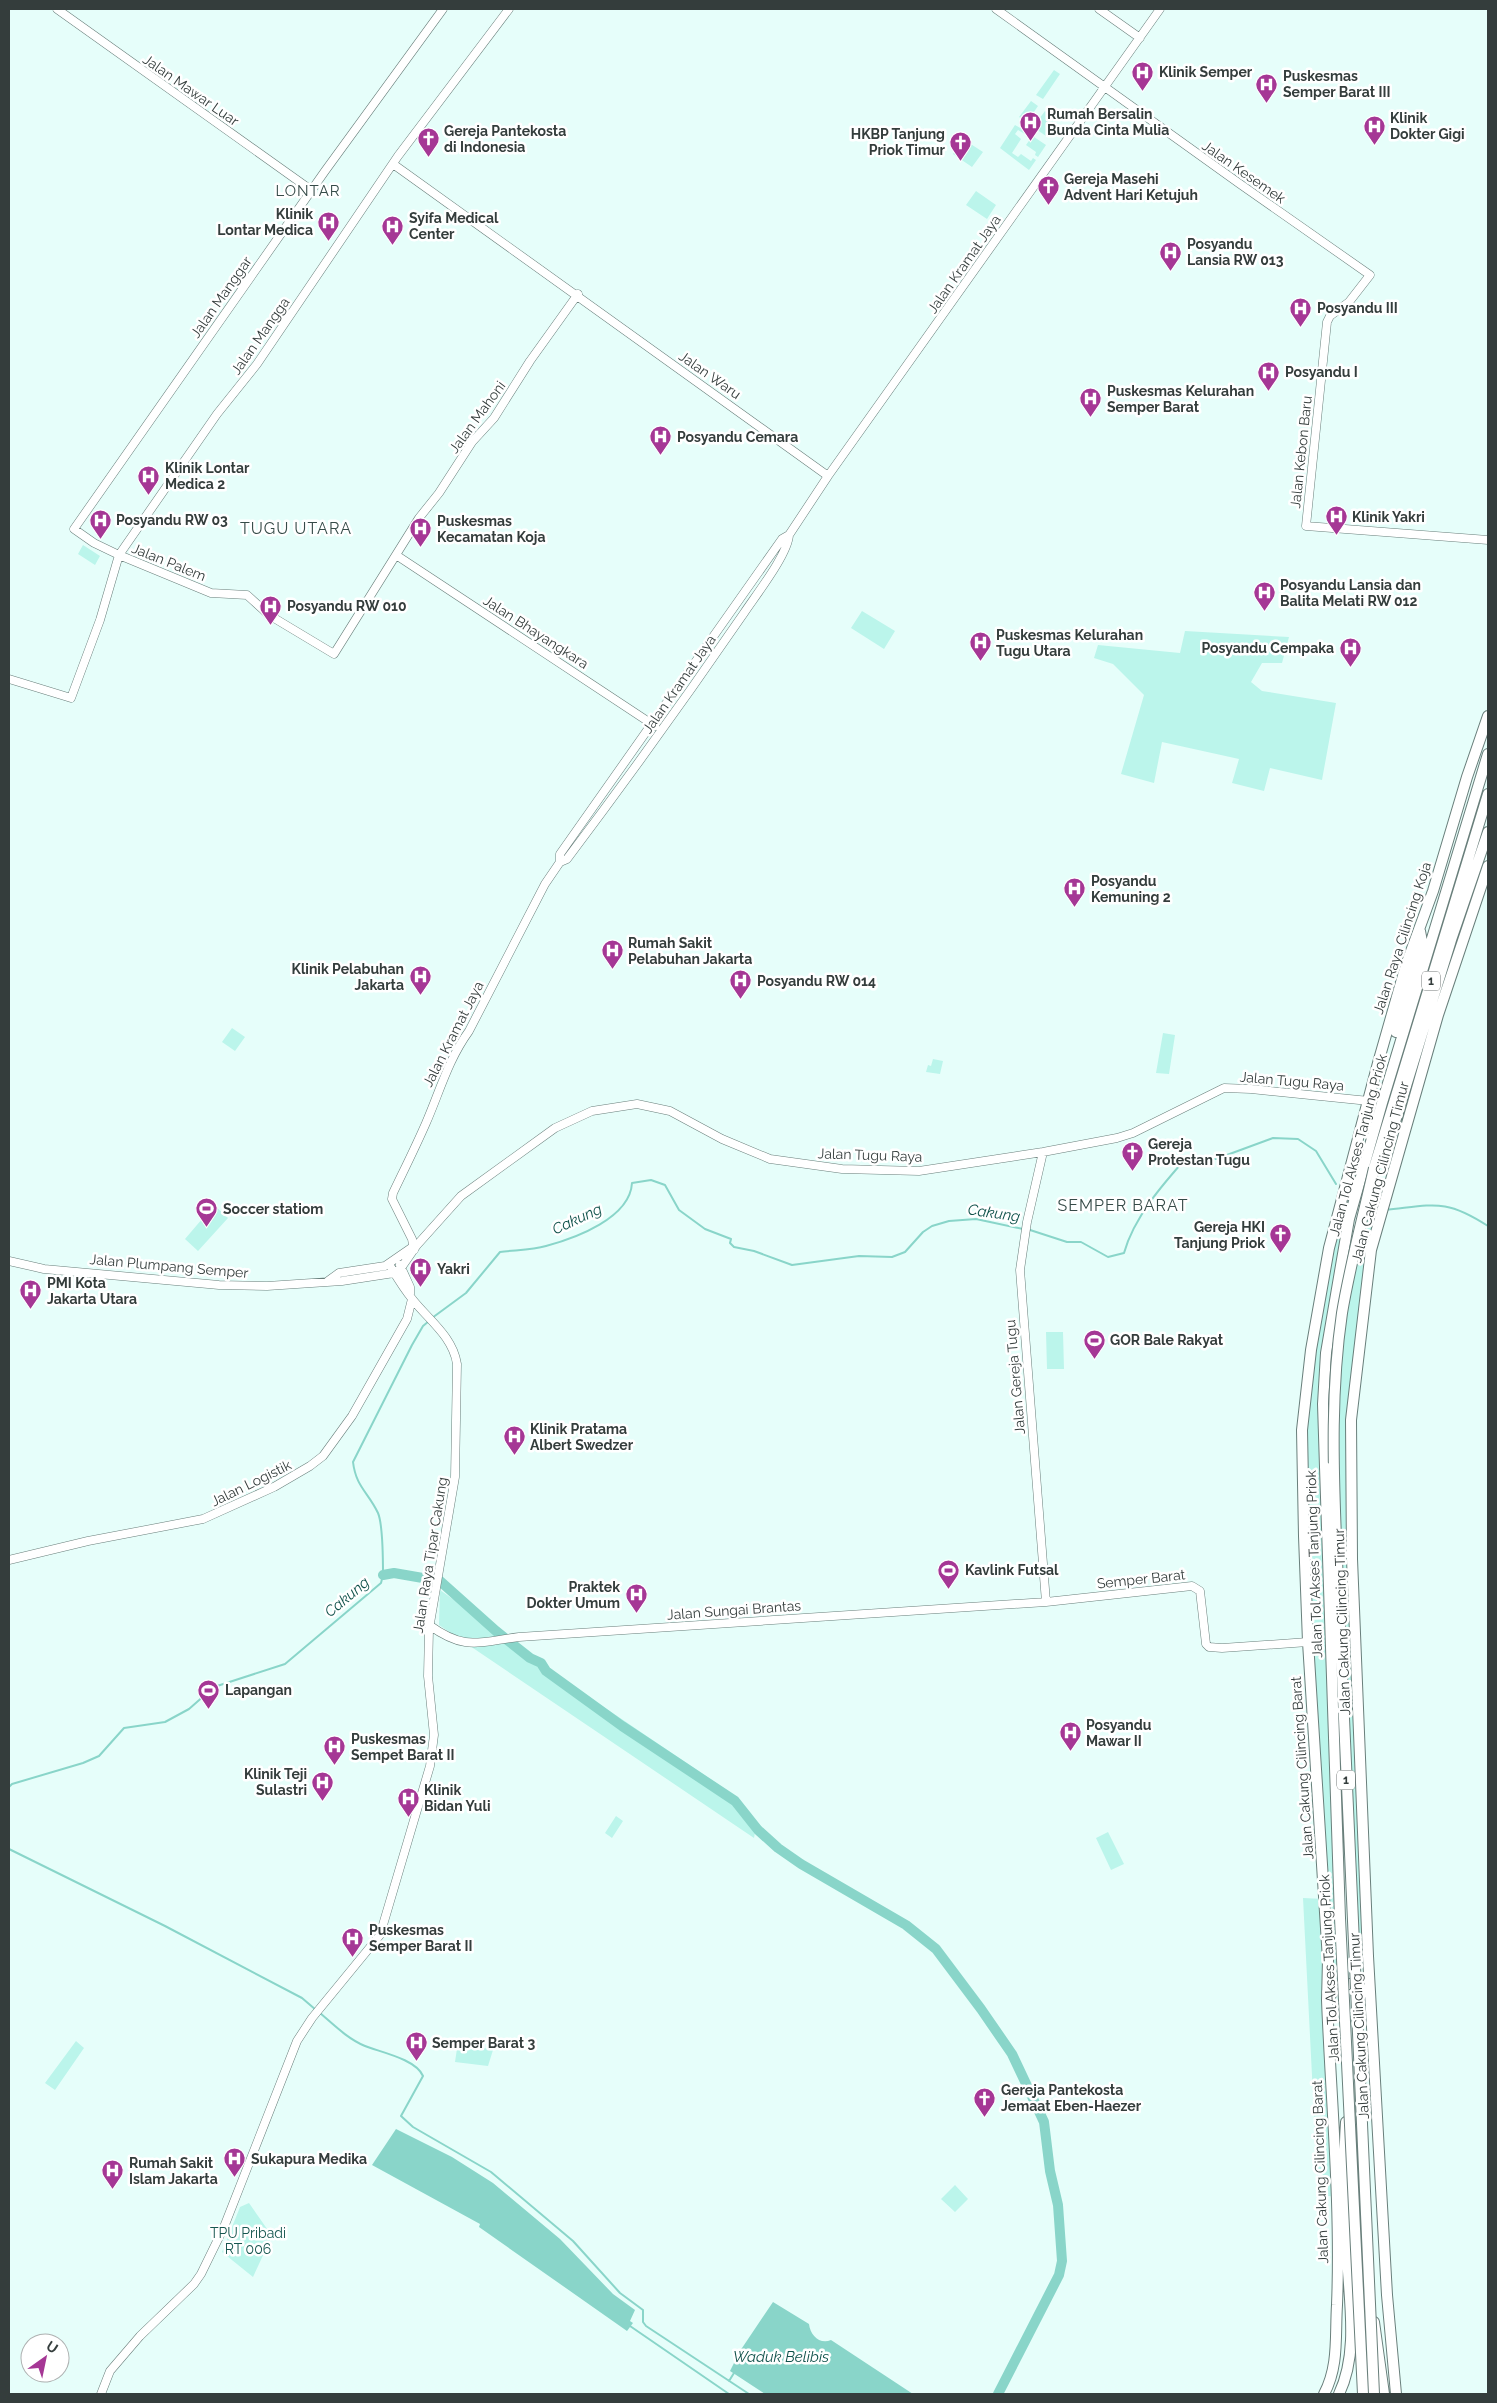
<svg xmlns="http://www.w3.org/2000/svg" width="1497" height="2403" viewBox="0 0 1497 2403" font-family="Raleway,sans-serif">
<rect width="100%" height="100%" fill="#e6fefa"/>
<path fill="#bbf5eb" d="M1054,70L1060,74L1043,99L1036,95Z
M1031,101L1038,106L1027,122L1019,117Z
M1045,111L1057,119L1046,136L1033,127Z
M1015,125L1027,132L1025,134L1018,130L1015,134L1021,139L1012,153L1018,157L1021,154L1031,161L1033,158L1036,160L1029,170L1000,148Z
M1028,133L1046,145L1038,157L1035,155L1036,152L1026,145L1031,138L1027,135Z
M963,139L983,152L972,167L953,154Z
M976,191L996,205L987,219L966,205Z
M83,545L100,556L95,565L78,554Z
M862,611L895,631L884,649L851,628Z
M1185,631L1289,637L1282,663H1262L1251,682L1262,691L1336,703L1322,780L1270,768L1264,791L1232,783L1239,759L1162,742L1154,783L1121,774L1144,695L1113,664L1094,658L1098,645L1180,653Z
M232,1028L245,1037L235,1051L222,1042Z
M1163,1033L1175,1035L1169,1074L1156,1073Z
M933,1059L943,1061L940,1074L926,1072L928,1065L931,1066Z
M214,1205L228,1218L198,1251L185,1239Z
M1367,1209L1381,1211L1352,1407L1368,1956L1357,1969L1334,1477L1342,1313Z
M1335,1224L1347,1227L1326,1353L1342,1971L1328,1960L1335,2197L1318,2194L1303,1898L1324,1899L1302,1444Z
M1046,1332H1063L1064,1369H1047Z
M440,1590L598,1703L728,1791L756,1827L754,1838L439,1625Z
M616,1816L623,1821L612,1838L605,1833Z
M1108,1832L1124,1864L1111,1870L1096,1838Z
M76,2041L84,2048L55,2090L45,2083Z
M458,2042L493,2050L488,2066L455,2062Z
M955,2185L968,2199L955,2212L941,2199Z
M249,2203L272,2236L253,2277L222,2252L240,2207Z"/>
<path fill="#89d5c9" d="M396,2129L452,2157L493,2183L560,2239L613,2294L635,2310L630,2321L633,2323L627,2331L479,2227L480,2224L372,2165Z
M773,2302L809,2324C810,2335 820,2345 831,2340L913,2394H765L730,2371L740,2351Z"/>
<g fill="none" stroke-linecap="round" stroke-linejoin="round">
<path stroke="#89d5c9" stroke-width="2" d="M1385,1210C1434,1205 1445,1198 1488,1226
M1027,1229L1067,1242H1081L1108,1257L1124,1253C1134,1217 1163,1184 1188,1156L1216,1159L1273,1138L1298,1139L1316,1151L1336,1184
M432,1318L466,1293L500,1252C515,1250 532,1250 546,1246C576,1238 630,1218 632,1183L651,1180L665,1185L679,1210L705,1229L731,1239L730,1243L734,1247L754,1251L792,1265L859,1256L892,1257L905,1252L923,1232L932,1226L949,1221L976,1219L1023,1229
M9,1787L12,1784L83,1763L99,1756L124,1728L165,1722L189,1709L214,1687L285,1664L381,1583L383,1575C383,1561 383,1525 378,1513C368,1492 356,1487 353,1462L412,1345L423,1326L429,1321
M9,1849L165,1926L302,1998L316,2010
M320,2013C334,2025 348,2039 365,2046C380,2052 416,2059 423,2076L401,2116L413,2127L491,2172L573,2241L620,2293L643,2310V2322L646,2326L749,2394
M630,2326L729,2394
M729,2381L734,2373"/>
<path stroke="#89d5c9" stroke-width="10" d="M383,1575L394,1573L440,1581L496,1631L530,1658L541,1663L546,1671L622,1726L735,1801L758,1830L778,1848L801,1864L906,1925L936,1949L981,2009L1012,2054L1044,2122L1050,2171L1058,2205L1062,2261L1059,2275L998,2394"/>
<defs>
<path id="secondary" d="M57,9L311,190
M443,9L325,171L74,529L94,543L119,555L211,593L247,595L269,615L334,654L419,518L439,493L472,442L494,418L530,361L578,294
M996,9L1240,184L1370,275L1349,302L1330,316L1327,322L1306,526L1488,540
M1099,9L1140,38
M393,164L828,476
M396,555L655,726
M9,679L71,698L100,620L119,555L217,414L257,364L398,156L509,9
M560,862L567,859C628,778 687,696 744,613C756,595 788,554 789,535L828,476L1160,9
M1043,1152L1027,1222L1020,1270L1046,1602
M414,1250L412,1239L392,1199L393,1193C404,1170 416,1146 426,1123C440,1091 448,1060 469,1031L545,884L560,862V854L782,539L789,535
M9,1261L44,1269L219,1285L267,1286L342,1281L394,1273L401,1268L417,1245L461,1196L555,1128L592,1111L637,1104L670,1111L722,1139L770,1159L842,1169L919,1171L1043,1152L1117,1138L1133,1133L1224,1088L1251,1089L1369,1101
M400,1265L410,1287V1294
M328,1281L339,1273L385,1266L414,1246
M9,1560L88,1541L203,1519L274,1487L310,1466L323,1456L352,1416L407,1319L412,1299
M429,1625C465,1651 478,1642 519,1637L1046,1602L1192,1586L1200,1591L1206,1644L1209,1647L1222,1648L1308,1642
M101,2394L110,2371L140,2336L194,2284L201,2274L224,2227L297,2041L312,2018L380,1935L430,1766L434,1735L428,1676L429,1629L455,1477L457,1364C453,1337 429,1320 413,1300C404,1289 396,1276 389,1264"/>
<path id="highway" d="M1396,1032L1422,942L1420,931
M1385,1154L1451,940L1488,832
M1374,1168L1488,794
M1325,1467L1323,1404L1326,1353L1349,1219L1382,1103L1488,754
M1327,2000C1330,1996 1334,1990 1337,1987C1348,1979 1363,1988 1370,1995
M1374,2322L1384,2394
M1324,2394C1339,2366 1335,2336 1337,2305C1341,2204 1331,2101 1327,2000L1328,1960L1308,1642L1304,1536L1302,1430L1311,1350L1329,1248L1378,1063L1406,965L1433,891L1467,777L1488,716
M1339,2394C1359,2352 1349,2300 1347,2255C1345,2211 1343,2167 1346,2122
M1396,2394L1387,2295L1368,1956L1352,1559L1351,1420L1371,1250L1438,1015L1488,866"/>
</defs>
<use href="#secondary" stroke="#697f7b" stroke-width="9"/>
<use href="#highway" stroke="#697f7b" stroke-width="12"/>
<use href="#secondary" stroke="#fff" stroke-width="8"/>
<use href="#highway" stroke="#fff" stroke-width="10"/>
<defs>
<path id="highway-bridge" d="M1374,1168C1363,1217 1350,1265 1342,1313C1331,1388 1333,1463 1336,1538L1374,2394
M1325,1467L1340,1918L1363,2394"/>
</defs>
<use href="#highway-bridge" stroke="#697f7b" stroke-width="12" stroke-linecap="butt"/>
<use href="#highway-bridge" stroke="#fff" stroke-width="10"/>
</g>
<defs>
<symbol id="hospital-pin" viewBox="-11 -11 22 30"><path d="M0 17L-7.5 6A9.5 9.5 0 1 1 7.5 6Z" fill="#a53795" stroke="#fff"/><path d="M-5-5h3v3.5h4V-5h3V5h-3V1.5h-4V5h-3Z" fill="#fff"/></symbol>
<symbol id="church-pin" viewBox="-11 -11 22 30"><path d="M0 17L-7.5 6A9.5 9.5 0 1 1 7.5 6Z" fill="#a53795" stroke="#fff"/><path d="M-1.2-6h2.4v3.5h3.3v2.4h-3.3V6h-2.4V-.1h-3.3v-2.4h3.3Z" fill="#fff"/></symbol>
<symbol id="stadium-pin" viewBox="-11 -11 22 30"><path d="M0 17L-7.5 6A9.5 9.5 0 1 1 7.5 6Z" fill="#a53795" stroke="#fff"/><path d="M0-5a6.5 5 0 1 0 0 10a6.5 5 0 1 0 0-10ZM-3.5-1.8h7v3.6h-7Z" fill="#fff"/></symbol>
</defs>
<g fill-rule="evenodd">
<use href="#hospital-pin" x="1130" y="60" width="25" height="34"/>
<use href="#hospital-pin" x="1254" y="72" width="25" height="34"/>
<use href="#hospital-pin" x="1018" y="110" width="25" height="34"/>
<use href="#hospital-pin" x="1362" y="114" width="25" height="34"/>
<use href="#church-pin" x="416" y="126" width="25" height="34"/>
<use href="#church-pin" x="948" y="130" width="25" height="34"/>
<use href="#church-pin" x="1036" y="174" width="25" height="34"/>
<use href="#hospital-pin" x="316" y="210" width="25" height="34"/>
<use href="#hospital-pin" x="380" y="214" width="25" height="34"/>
<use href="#hospital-pin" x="1158" y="240" width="25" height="34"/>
<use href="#hospital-pin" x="1288" y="296" width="25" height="34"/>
<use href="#hospital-pin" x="1256" y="360" width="25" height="34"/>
<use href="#hospital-pin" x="1078" y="386" width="25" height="34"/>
<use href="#hospital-pin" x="648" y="424" width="25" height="34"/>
<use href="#hospital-pin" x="136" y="464" width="25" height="34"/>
<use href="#hospital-pin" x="1324" y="504" width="25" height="34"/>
<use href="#hospital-pin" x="88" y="508" width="25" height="34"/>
<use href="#hospital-pin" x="408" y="516" width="25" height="34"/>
<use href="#hospital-pin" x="1252" y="580" width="25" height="34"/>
<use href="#hospital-pin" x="258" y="594" width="25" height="34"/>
<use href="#hospital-pin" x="968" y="630" width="25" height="34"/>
<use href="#hospital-pin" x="1338" y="636" width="25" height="34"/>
<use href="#hospital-pin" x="1062" y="876" width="25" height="34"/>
<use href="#hospital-pin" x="600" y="938" width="25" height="34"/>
<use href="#hospital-pin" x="408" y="964" width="25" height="34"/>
<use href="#hospital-pin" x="728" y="968" width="25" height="34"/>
<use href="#church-pin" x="1120" y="1140" width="25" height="34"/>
<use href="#stadium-pin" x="194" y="1196" width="25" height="34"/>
<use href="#church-pin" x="1268" y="1222" width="25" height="34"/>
<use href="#hospital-pin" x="408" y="1256" width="25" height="34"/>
<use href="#hospital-pin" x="18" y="1278" width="25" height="34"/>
<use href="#stadium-pin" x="1082" y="1328" width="25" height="34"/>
<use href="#hospital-pin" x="502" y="1424" width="25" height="34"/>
<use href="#stadium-pin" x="936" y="1558" width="25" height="34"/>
<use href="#hospital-pin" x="624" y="1582" width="25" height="34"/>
<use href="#stadium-pin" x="196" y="1678" width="25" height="34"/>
<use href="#hospital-pin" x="1058" y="1720" width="25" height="34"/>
<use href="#hospital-pin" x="322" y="1734" width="25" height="34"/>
<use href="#hospital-pin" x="310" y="1770" width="25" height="34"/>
<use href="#hospital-pin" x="396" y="1786" width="25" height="34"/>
<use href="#hospital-pin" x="340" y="1926" width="25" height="34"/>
<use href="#hospital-pin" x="404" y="2030" width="25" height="34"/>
<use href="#church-pin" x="972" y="2086" width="25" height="34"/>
<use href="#hospital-pin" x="222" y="2146" width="25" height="34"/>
<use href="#hospital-pin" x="100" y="2158" width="25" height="34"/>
</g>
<g text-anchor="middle" stroke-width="5" stroke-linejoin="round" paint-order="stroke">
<g fill="#fff" stroke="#717776" stroke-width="1">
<rect x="1422" y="971.5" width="18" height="19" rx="4"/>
<rect x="1337" y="1770.5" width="18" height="19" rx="4"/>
</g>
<g font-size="12" font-weight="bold" fill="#343d3c">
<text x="1431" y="985">1</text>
<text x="1346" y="1784">1</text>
</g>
<g font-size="14" font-weight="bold" fill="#343d3c" stroke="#fff" text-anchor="start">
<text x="1159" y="77">Klinik Semper</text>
<text x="1283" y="81">Puskesmas<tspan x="1283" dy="16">Semper Barat III</tspan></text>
<text x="1047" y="119">Rumah Bersalin<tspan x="1047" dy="16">Bunda Cinta Mulia</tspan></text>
<text x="1390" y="123">Klinik<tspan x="1390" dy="16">Dokter Gigi</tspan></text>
<text x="444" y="136">Gereja Pantekosta<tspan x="444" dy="16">di Indonesia</tspan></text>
<text x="945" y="139" text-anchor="end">HKBP Tanjung<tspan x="945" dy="16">Priok Timur</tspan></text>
<text x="1064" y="184">Gereja Masehi<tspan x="1064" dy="16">Advent Hari Ketujuh</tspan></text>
<text x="313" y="219" text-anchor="end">Klinik<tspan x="313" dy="16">Lontar Medica</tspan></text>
<text x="409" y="223">Syifa Medical<tspan x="409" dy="16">Center</tspan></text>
<text x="1187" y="249">Posyandu<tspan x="1187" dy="16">Lansia RW 013</tspan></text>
<text x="1317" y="313">Posyandu III</text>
<text x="1285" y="377">Posyandu I</text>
<text x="1107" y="396">Puskesmas Kelurahan<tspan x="1107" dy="16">Semper Barat</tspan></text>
<text x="677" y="442">Posyandu Cemara</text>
<text x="165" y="473">Klinik Lontar<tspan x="165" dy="16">Medica 2</tspan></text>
<text x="1352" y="522">Klinik Yakri</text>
<text x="116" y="525">Posyandu RW 03</text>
<text x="437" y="526">Puskesmas<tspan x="437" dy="16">Kecamatan Koja</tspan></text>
<text x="1280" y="590">Posyandu Lansia dan<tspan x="1280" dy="16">Balita Melati RW 012</tspan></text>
<text x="287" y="611">Posyandu RW 010</text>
<text x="996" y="640">Puskesmas Kelurahan<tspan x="996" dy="16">Tugu Utara</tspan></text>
<text x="1334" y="653" text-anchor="end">Posyandu Cempaka</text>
<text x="1091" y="886">Posyandu<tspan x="1091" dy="16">Kemuning 2</tspan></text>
<text x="628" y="948">Rumah Sakit<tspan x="628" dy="16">Pelabuhan Jakarta</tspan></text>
<text x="404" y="974" text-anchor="end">Klinik Pelabuhan<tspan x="404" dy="16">Jakarta</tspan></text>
<text x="757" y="986">Posyandu RW 014</text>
<text x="1148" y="1149">Gereja<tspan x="1148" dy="16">Protestan Tugu</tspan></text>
<text x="223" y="1214">Soccer statiom</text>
<text x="1265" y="1232" text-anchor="end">Gereja HKI<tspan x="1265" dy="16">Tanjung Priok</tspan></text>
<text x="437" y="1274">Yakri</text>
<text x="47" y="1288">PMI Kota<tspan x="47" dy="16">Jakarta Utara</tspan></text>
<text x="1110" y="1345">GOR Bale Rakyat</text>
<text x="530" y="1434">Klinik Pratama<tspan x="530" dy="16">Albert Swedzer</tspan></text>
<text x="965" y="1575">Kavlink Futsal</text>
<text x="620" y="1592" text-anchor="end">Praktek<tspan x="620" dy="16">Dokter Umum</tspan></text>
<text x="225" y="1695">Lapangan</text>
<text x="1086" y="1730">Posyandu<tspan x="1086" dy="16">Mawar II</tspan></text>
<text x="351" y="1744">Puskesmas<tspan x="351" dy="16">Sempet Barat II</tspan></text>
<text x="307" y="1779" text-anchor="end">Klinik Teji<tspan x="307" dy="16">Sulastri</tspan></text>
<text x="424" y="1795">Klinik<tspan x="424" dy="16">Bidan Yuli</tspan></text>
<text x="369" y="1935">Puskesmas<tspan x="369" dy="16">Semper Barat II</tspan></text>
<text x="432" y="2048">Semper Barat 3</text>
<text x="1001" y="2095">Gereja Pantekosta<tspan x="1001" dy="16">Jemaat Eben-Haezer</tspan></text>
<text x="251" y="2164">Sukapura Medika</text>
<text x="129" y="2168">Rumah Sakit<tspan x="129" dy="16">Islam Jakarta</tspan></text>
</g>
<g font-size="14" fill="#343d3c" stroke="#fff">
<text transform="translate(191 90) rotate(35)" y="5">Jalan Mawar Luar</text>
<text transform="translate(1244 172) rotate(35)" y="5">Jalan Kesemek</text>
<text transform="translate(964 264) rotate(-55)" y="5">Jalan Kramat Jaya</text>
<text transform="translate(221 297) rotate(-55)" y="5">Jalan Manggar</text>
<text transform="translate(260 336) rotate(-55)" y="5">Jalan Mangga</text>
<text transform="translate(710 375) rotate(35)" y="5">Jalan Waru</text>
<text transform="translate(477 417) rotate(-54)" y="5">Jalan Mahoni</text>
<text transform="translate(1301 452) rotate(-84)" y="5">Jalan Kebon Baru</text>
<text transform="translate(169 562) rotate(22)" y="5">Jalan Palem</text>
<text transform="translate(536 632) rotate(33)" y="5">Jalan Bhayangkara</text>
<text transform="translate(679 684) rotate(-55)" y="5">Jalan Kramat Jaya</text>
<text transform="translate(1402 938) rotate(-72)" y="5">Jalan Raya Cilincing Koja</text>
<text transform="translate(453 1034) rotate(-63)" y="5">Jalan Kramat Jaya</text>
<text transform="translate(1292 1081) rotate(5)" y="5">Jalan Tugu Raya</text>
<text transform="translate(1358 1145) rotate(-75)" y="5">Jalan Tol Akses Tanjung Priok</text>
<text transform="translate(870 1155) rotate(2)" y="5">Jalan Tugu Raya</text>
<text transform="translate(1380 1172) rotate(-75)" y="5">Jalan Cakung Cilincing Timur</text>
<text transform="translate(169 1266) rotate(5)" y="5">Jalan Plumpang Semper</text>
<text transform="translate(1015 1377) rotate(-95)" y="5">Jalan Gereja Tugu</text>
<text transform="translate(251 1483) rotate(-26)" y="5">Jalan Logistik</text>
<text transform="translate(430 1555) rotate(-81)" y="5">Jalan Raya Tipar Cakung</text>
<text transform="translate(1314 1564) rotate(-92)" y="5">Jalan Tol Akses Tanjung Priok</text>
<text transform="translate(1141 1579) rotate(-6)" y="5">Semper Barat</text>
<text transform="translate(734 1610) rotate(-4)" y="5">Jalan Sungai Brantas</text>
<text transform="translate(1342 1622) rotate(-92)" y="5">Jalan Cakung Cilincing Timur</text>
<text transform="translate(1302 1768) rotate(-94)" y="5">Jalan Cakung Cilincing Barat</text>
<text transform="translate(1329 1968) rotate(-93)" y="5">Jalan Tol Akses Tanjung Priok</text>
<text transform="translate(1359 2026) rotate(-93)" y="5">Jalan Cakung Cilincing Timur</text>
<text transform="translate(1320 2172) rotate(-92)" y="5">Jalan Cakung Cilincing Barat</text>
</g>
<g font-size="14" fill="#175750" stroke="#fff">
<text x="248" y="2238">TPU Pribadi<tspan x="248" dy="16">RT 006</tspan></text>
</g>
<g font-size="15" letter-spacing="1" fill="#364b48" stroke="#fff">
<text x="308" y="196">LONTAR</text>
</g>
<g font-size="15" font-style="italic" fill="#0f514a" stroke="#fff">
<text transform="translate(994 1213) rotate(8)" y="5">Cakung</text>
<text transform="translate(577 1219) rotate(-25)" y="5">Cakung</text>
<text transform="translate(347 1597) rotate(-40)" y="5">Cakung</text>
<text x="781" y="2362">Waduk Belibis</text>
</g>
<g font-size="16" letter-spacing="1" fill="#364b48" stroke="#fff">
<text x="296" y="534">TUGU UTARA</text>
<text x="1123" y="1211">SEMPER BARAT</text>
</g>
</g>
<rect width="1497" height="2403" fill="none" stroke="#343d3c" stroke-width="20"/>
<g transform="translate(45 2358) rotate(33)"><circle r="24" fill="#ffffff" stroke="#aeb1b1"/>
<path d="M0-4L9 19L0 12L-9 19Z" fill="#a53795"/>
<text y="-8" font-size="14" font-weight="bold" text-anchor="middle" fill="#343d3c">U</text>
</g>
</svg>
